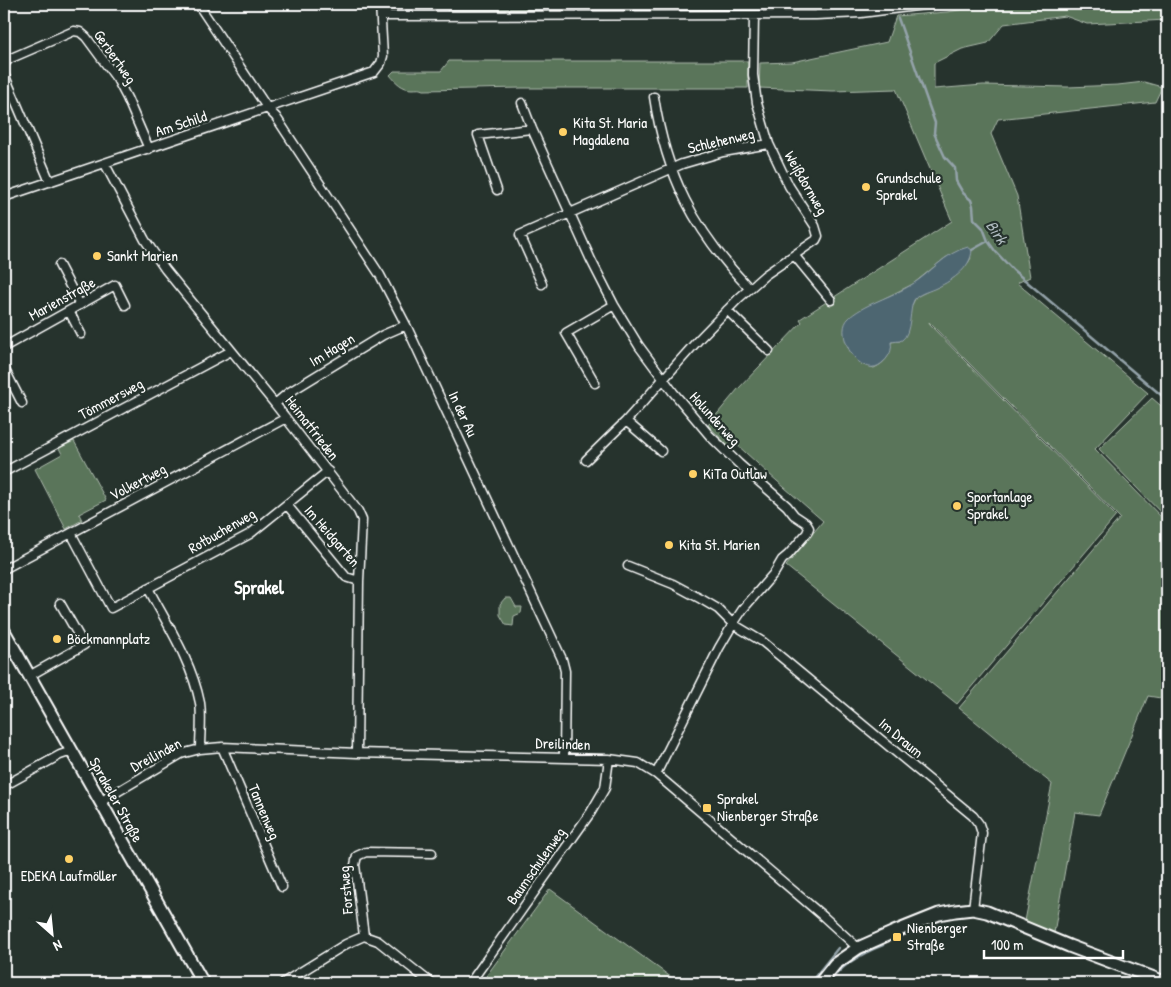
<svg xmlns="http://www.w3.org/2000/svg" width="1171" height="987" viewBox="0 0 1171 987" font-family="'Patrick Hand',sans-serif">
<rect width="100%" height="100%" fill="#26332d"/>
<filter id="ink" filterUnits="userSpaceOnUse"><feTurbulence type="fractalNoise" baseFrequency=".02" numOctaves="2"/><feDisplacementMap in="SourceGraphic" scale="10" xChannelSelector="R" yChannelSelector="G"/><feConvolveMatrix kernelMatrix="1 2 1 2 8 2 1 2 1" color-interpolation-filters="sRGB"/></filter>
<g filter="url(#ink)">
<path fill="#5a745a" stroke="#acbaac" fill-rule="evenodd" d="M647,4H657L658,7L708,8L908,4L871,9L770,14L763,10L712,9L701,13L658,11L448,12L447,9L648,8Z
M994,4H1167V20L1087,24L1065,16L1004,24L988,43L962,49L934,63V89L983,85L1068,87L1118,85L1144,82L1162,87L1155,102L998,119L991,134L1017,196L1030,277L1017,283L1148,393L1095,449L1167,523V699L1148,696L1099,815L1075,812L1054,933L1025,921L1052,784L959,708L1120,518L929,322L930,325L1116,516L957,704L786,566L823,521L769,474L734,442L728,446L708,425L738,389L802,322L800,319L952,221L896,89L833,91L759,88L760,63L792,62L887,42L896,16L947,12ZM964,248L971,258L968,263L952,279L916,297L911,307L900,341L891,342C890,355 887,362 874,368L861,364L850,351L863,309L913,284L945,258Z
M449,61H748V88H522L424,90C420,88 417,89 412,89C402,89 396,82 390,75L394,71H441Z
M1152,398L1167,411V519L1099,449Z
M74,441L106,500L79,514L82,520L66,529L35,469L62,454L59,448Z
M505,598H511L516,607H522L521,613L514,616L513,626L506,625L500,615V604Z
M550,889L679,983H481Z"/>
<path fill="#4d6671" stroke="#94a3aa" d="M968,247L972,250C971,269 950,282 934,289C927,292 918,294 914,300C909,309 912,333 902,340C899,342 894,341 891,342C891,345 892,347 891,349C891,353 886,360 883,362C862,383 833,335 848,319C861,305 894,296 911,285C931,273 944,253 968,247Z"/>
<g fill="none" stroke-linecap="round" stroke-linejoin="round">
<path stroke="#94a3aa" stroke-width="2.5" d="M898,18L935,123L934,133L945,157L955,168L956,181L963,193L971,200L973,206L974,219L983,228L988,241L995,251L1013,270L1167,400
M972,250L988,241
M810,983L838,948
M829,983C842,964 862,953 883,945"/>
<defs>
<path id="street" d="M198,4L268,109L276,117L380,275L406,325L562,659L565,671L564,757
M382,16L816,15L861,13L932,4
M4,64L9,59L74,31L80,32L86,37L117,79L127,98L149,149
M4,74L50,182
M654,97C666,176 694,230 749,288
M522,103L532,129L591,260L614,305L639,346L673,392L710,436L739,464L787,506L794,515L806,523L809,528L807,533L788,555L782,560L775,572L743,609L733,624L719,648L656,774
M105,164L145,240L165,269L275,404L358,511L362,520L359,581L357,753
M497,190L478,135L532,129
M4,197L374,72L381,63L383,56L380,4
M794,255L831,300
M59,265L80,305
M542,284L520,235L682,164L723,152L769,144L757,103L753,75L754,16
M727,310L769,351
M69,311L81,334
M4,347L115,285L125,305
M4,368L22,403
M595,383L566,333L614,305
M275,404L288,393L383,335L406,325
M626,421L661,451
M586,460L626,421L700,338L739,298L765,275L816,240L818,236L815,226L789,186L769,144
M4,472L231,351
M287,505L346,577L359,581
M71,533L111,608L250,534L328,471
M628,566L673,584L701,599L718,609L733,624L763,642L973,816L979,824L982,833L973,909
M4,569L286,418
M148,588C167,624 192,662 200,703C202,718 200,734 200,749
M29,676L84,645L60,603
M222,747L282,887
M4,786L60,755L72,751
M100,802L181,754L200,749L222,747L357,753L609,759L638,763L656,774L824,917L858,948
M364,936L355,865L357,856L366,852L432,853
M283,983L346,944L364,936L378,941L431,983
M470,983L591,812L605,788L609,759"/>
<path id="secondary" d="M4,631L203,983
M820,983L835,964L858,948L894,932L939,914L955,911L973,909L987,912L1069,946L1167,983"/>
</defs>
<use href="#street" stroke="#fff" stroke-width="11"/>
<use href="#secondary" stroke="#fff" stroke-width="15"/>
<use href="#street" stroke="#26332d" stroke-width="8"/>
<use href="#secondary" stroke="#26332d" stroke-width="11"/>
</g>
</g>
<g fill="#ffd166" stroke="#26332d" stroke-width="2">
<circle cx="563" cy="132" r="5"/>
<circle cx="866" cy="187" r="5"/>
<circle cx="97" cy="256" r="5"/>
<circle cx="693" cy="474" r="5"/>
<circle cx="957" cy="506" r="5"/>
<circle cx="669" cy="545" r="5"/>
<circle cx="57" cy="639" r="5"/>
<rect x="702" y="803" width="10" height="10" rx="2.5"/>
<circle cx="69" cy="859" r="5"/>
<rect x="892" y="932" width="10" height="10" rx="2.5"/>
</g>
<g text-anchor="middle" stroke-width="4.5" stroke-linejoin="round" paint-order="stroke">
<g font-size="15" fill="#fff" stroke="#26332d">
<text transform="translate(115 57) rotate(55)" y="5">Gerbertweg</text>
<text transform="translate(181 124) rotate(-18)" y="5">Am Schild</text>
<text transform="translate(721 141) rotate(-13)" y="5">Schlehenweg</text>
<text transform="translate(806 183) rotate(60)" y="5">Weißdornweg</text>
<text transform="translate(62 299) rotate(-29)" y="5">Marienstraße</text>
<text transform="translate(332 350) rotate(-31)" y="5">Im Hagen</text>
<text transform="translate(111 399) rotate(-28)" y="5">Tömmersweg</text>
<text transform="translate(463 414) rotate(65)" y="5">In der Au</text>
<text transform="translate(715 419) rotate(48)" y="5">Holunderweg</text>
<text transform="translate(312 428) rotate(52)" y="5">Heimatfrieden</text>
<text transform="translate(138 482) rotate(-28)" y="5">Volkertweg</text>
<text transform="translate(222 531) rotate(-30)" y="5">Rotbuchenweg</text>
<text transform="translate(332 536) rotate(49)" y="5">Im Heidgarten</text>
<text transform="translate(901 738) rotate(40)" y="5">Im Draum</text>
<text transform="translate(563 744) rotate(2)" y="5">Dreilinden</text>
<text transform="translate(156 755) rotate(-28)" y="5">Dreilinden</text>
<text transform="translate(116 800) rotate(61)" y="5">Sprakeler Straße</text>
<text transform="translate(264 812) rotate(67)" y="5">Tannenweg</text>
<text transform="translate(536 866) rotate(-55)" y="5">Baumschulenweg</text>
<text transform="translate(346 890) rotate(-95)" y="5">Forstweg</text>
</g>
<g font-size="15" fill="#fff" stroke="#26332d" text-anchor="start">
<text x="573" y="128">Kita St. Maria<tspan x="573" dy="17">Magdalena</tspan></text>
<text x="876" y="183">Grundschule<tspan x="876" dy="17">Sprakel</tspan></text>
<text x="107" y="261">Sankt Marien</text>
<text x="703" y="479">KiTa Outlaw</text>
<text x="967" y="502">Sportanlage<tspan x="967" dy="17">Sprakel</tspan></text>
<text x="679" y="550">Kita St. Marien</text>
<text x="67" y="644">Böckmannplatz</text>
<text x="717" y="804">Sprakel<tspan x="717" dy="17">Nienberger Straße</tspan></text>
<text x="69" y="881" text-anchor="middle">EDEKA Laufmöller</text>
<text x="907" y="933">Nienberger<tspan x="907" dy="17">Straße</tspan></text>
</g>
<g font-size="16" font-style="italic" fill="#afbabf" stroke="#26332d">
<text transform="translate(997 232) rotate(56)" y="6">Birk</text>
</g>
<g font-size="18" font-weight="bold" fill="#fff" stroke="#26332d">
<text x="259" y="594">Sprakel</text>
</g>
</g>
<rect width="1171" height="987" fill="none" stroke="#26332d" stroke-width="20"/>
<rect x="10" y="10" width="1151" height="967" fill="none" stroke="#fff" stroke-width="2" filter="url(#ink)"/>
<g transform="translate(52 934) rotate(153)" stroke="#26332d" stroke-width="4" paint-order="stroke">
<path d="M0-4L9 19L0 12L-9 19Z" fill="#ffffff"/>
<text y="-8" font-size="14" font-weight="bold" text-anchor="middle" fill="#ffffff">N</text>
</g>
<path d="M984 950v8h139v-8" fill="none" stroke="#ffffff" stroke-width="2.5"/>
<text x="991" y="950" font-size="15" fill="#ffffff" stroke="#26332d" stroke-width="4" paint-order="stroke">100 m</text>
</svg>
